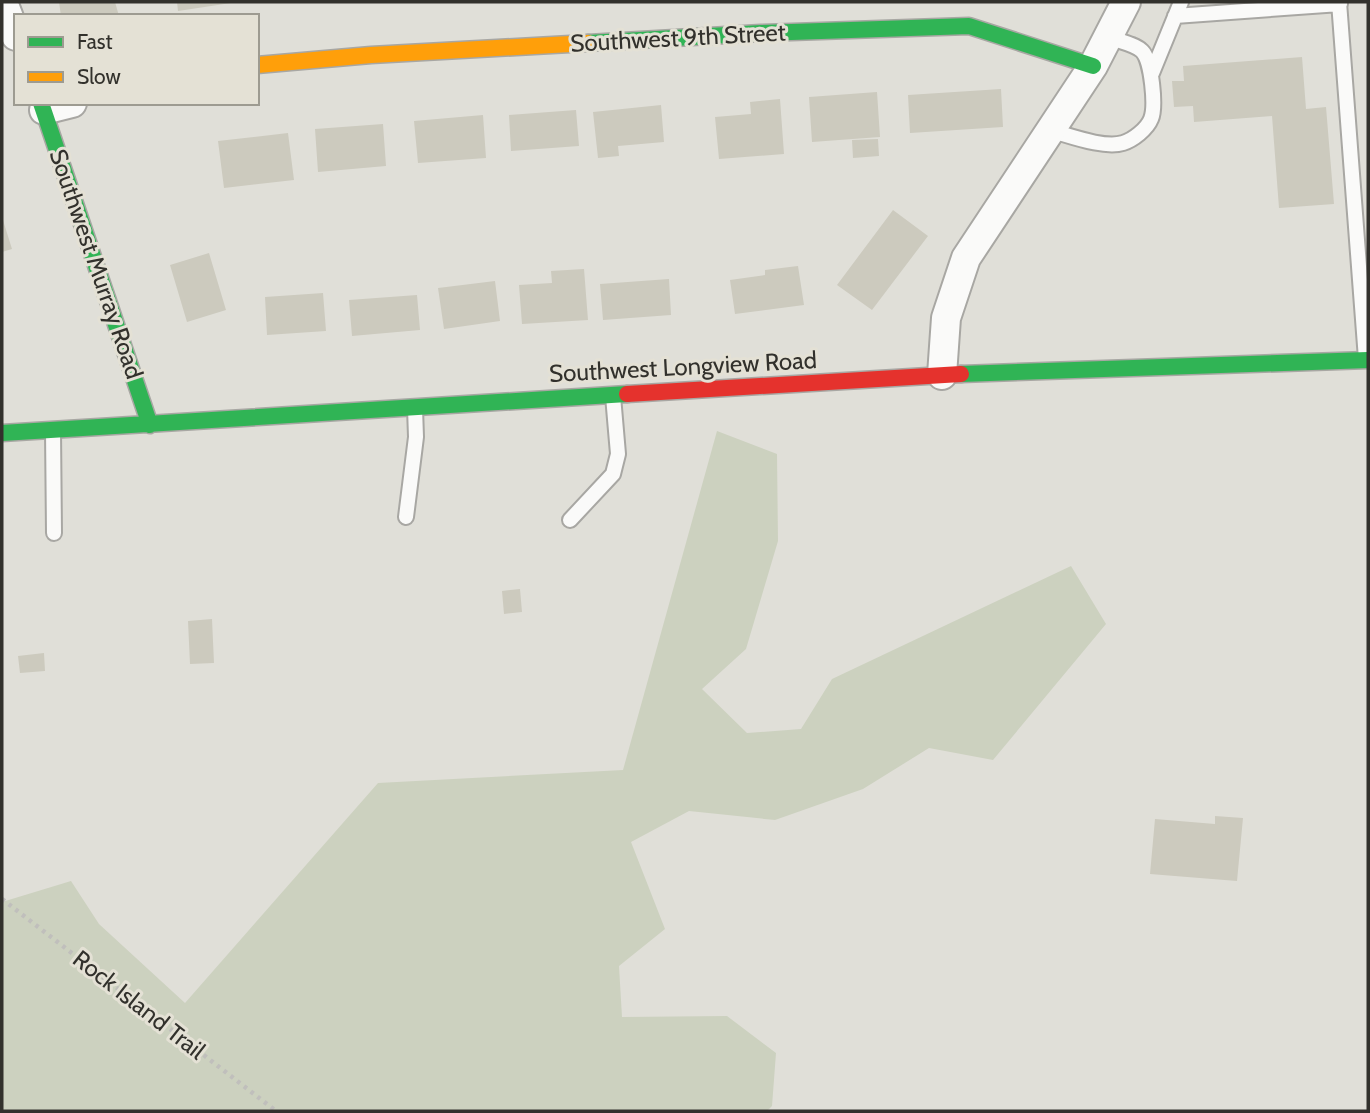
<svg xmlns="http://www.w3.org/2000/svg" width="1370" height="1113" viewBox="0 0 1370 1113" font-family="Cabin,sans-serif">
<rect width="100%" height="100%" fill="#e0dfd8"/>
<path fill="#ccd1bf" d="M717,431L777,454L778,541L746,649L702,689L747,733L801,729L832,679L1071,566L1106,624L993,760L929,748L863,789L775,820L689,811L631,842L665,929L619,966L622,1017L727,1016L776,1053L772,1106L767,1111H2V902L71,881L99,924L185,1003L378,783L623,770Z"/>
<path fill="#cccabe" d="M59,2H115L119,16H61Z
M177,2H230L231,3L178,11Z
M1302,57L1306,109L1326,107L1334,204L1279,208L1272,116L1194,122L1193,106L1174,107L1172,81H1184L1183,66Z
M1001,89L1003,127L910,133L908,95Z
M877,92L880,137L812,142L809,97Z
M780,99L784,154L719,159L715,117L751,114L750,102Z
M661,105L664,142L618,146L619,156L598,158L593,112Z
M576,110L579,146L511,151L509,115Z
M483,115L486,158L418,163L414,121Z
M383,124L386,166L318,172L315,129Z
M288,133L294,180L224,188L218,141Z
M878,139L879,156L853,158L852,140Z
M893,210L928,236L872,310L837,285Z
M2,217L12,249L2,252Z
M209,253L226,310L187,322L170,265Z
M798,266L804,305L735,314L730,280L765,275V270Z
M584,269L588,320L522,324L519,285L552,283L551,271Z
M669,279L671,315L603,320L600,284Z
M495,281L500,321L444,329L438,288Z
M323,293L326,331L267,335L265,297Z
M417,295L420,330L352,336L349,300Z
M520,589L522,612L504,614L502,591Z
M212,619L214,663L190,664L188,621Z
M44,653L45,671L20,673L18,656Z
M1215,816L1243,818L1237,881L1150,874L1155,819L1215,824Z"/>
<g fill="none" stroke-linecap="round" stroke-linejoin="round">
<defs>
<path id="lane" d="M1339,2L1366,359
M1175,16L1340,4
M1152,73L1181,2
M1049,130C1068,135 1104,149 1123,143C1133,140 1147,129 1151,119C1156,107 1152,61 1142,51C1135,44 1118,41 1108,37
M53,431L54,533
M406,517L416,437L415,408
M570,520L613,474L618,454L613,396"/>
<path id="street" d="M3,2L16,36
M44,110L72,103
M942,375L946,318L966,258L1093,66L1126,2"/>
<path id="fast" d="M588,43L761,33L969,26L1093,66
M41,103L150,425
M961,374L1368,360
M2,433L627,394"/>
<path id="slow" d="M257,65L371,55L588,43"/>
<path id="jam" d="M627,394L961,374"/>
</defs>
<use href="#lane" stroke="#a8a7a3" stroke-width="18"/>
<use href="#street" stroke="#a8a7a3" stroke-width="32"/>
<use href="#fast" stroke="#a8a7a3" stroke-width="19"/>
<use href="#slow" stroke="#a8a7a3" stroke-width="19"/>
<use href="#jam" stroke="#a8a7a3" stroke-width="19"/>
<path stroke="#c0bfbc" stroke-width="4.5" stroke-dasharray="3.5 5" stroke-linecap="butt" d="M2,899L276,1111"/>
<use href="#lane" stroke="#fafaf9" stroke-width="14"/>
<use href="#street" stroke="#fafaf9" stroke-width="28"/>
<use href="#fast" stroke="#30b455" stroke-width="16"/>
<use href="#slow" stroke="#ff9f0a" stroke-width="16"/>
<use href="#jam" stroke="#e5322d" stroke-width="16"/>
</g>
<g text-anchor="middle" stroke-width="6" stroke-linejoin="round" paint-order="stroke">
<g font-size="24" fill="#32312c" stroke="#e4e1d5">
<text transform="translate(678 38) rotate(-3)" y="8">Southwest 9th Street</text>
<text transform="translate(96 264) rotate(71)" y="8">Southwest Murray Road</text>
<text transform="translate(683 367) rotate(-3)" y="8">Southwest Longview Road</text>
<text transform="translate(139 1005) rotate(38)" y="8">Rock Island Trail</text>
</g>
</g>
<rect width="1370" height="1113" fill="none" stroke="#32312c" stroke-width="7"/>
<rect x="14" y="14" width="245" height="91" fill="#e4e1d5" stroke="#9d9b91" stroke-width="2"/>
<rect x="28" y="37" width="35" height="10" fill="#30b455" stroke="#9d9b91" stroke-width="2"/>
<text x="77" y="49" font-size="21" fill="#32312c">Fast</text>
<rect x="28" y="72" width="35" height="10" fill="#ff9f0a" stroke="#9d9b91" stroke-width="2"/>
<text x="77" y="84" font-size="21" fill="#32312c">Slow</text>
</svg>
